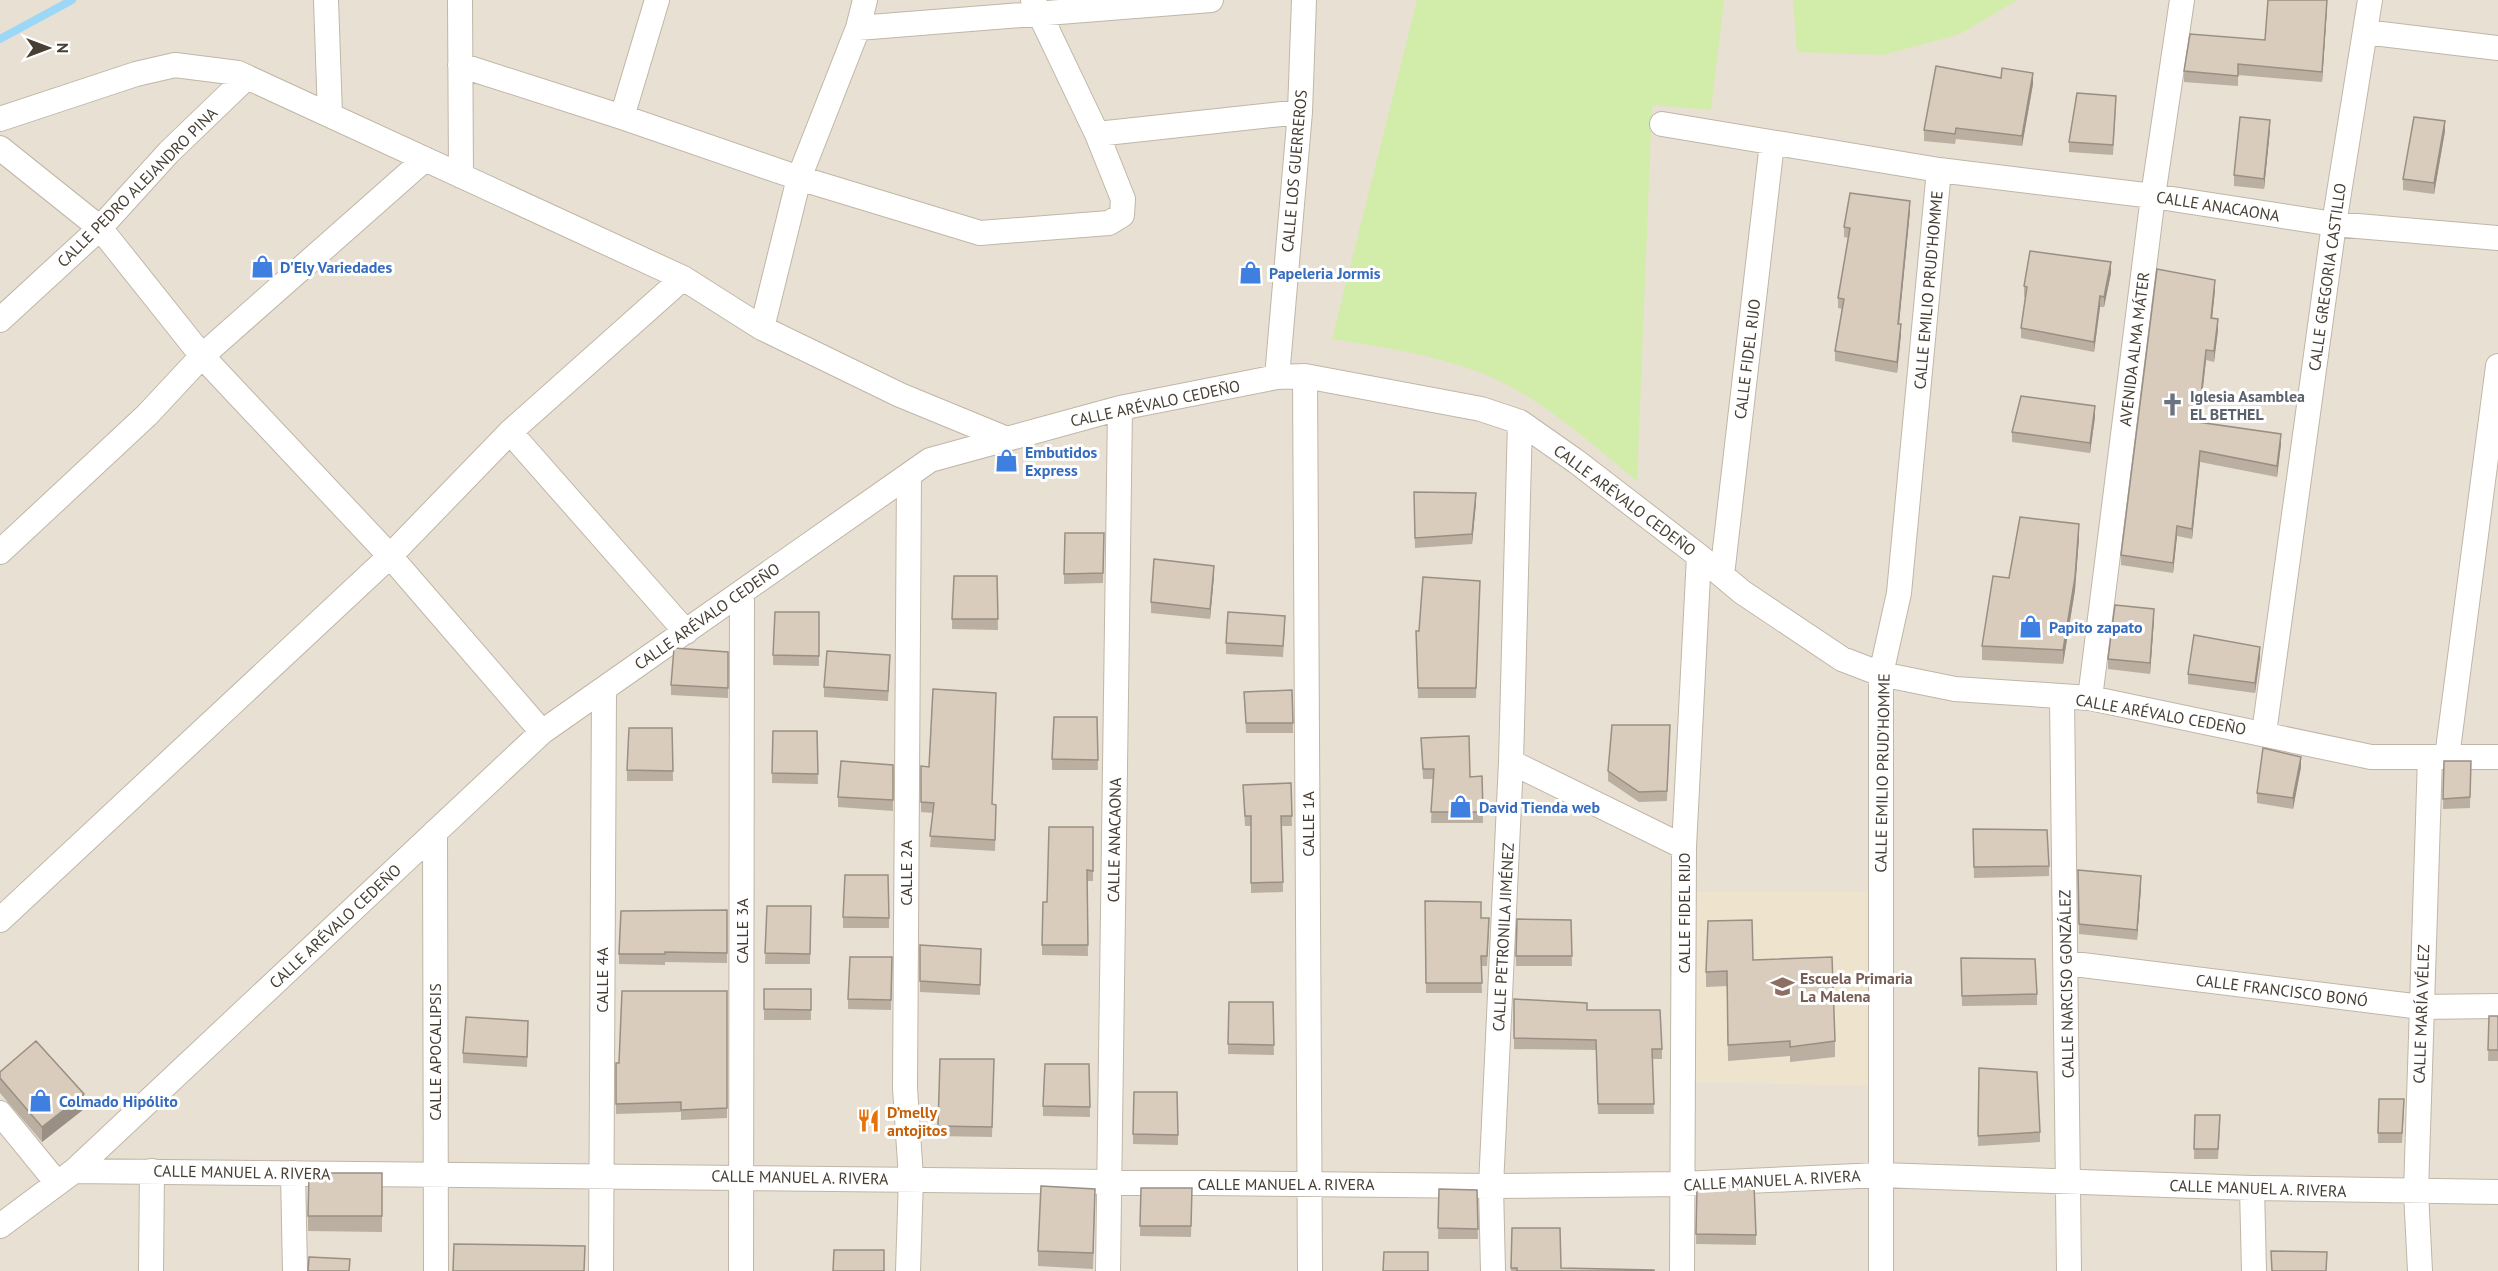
<svg xmlns="http://www.w3.org/2000/svg" width="2498" height="1271" viewBox="0 0 2498 1271" font-family="'PT Sans',sans-serif">
<rect width="100%" height="100%" fill="#f4eee5"/>
<path fill="#e8e0d2" d="M0,0H2498V1271H0Z"/>
<path fill="#eee3cd" d="M1684,892H1880V1086L1683,1082Z"/>
<path fill="#d2ecaa" d="M1417,0H1724L1711,110L1652,105L1637,481C1588,441 1539,395 1479,372C1432,354 1381,347 1332,339Z
M1793,0H2017L1960,34L1883,55L1797,52Z"/>
<g fill="none" stroke-linecap="round" stroke-linejoin="round">
<path stroke="#9bd7f6" stroke-width="8" d="M0,39L72,0"/>
<defs>
<path id="minor" d="M326,0L330,115
M460,0L461,176
M858,28L1211,0
M2365,32L2498,48
M460,65L622,117L799,178L980,233L1109,223L1122,215L1123,199L1097,134L1033,0
M622,117L657,0
M0,119L136,74L175,65L238,73L683,278L762,328L900,395L1007,439
M1662,124L1939,170L2153,196L2334,224L2498,238
M1097,134L1300,112
M0,148L100,228L202,356L390,556L542,732
M0,320L100,228L169,152L247,77
M762,328L799,178L858,28L865,0
M1305,376L1310,1271
M1277,377L1300,112L1304,0
M510,432L686,632
M0,552L147,415L202,356L425,159
M1722,575L1772,143
M2062,698L2069,1271
M2090,698L2153,196L2182,0
M2264,733L2334,224L2370,0
M2447,757L2498,366
M1511,762L1684,847
M435,832L436,1271
M0,920L390,556L510,432L683,278
M2066,963L2421,1007L2498,1006
M0,1113L57,1183
M74,1171L1491,1186L1682,1184L1880,1175L2252,1188L2498,1192
M293,1173L295,1271
M2252,1188L2254,1271
M0,1226L74,1171L542,732L930,460L1120,408L1277,377L1305,376L1481,409L1520,422L1577,462L1699,556L1742,592L1842,659L1881,674L1955,689L2090,698L2371,757H2498
M151,1271L152,1171
M601,1271L604,689
M741,1271L742,592
M908,1271L911,1178L905,1088L909,475
M1108,1271L1120,408
M1493,1271L1491,1186L1511,762L1520,422
M1682,1271L1684,847L1699,556
M1881,1271V674L1899,593L1939,170
M2420,1271L2416,1192L2430,757"/>
</defs>
<use href="#minor" stroke="#c0b6a7" stroke-width="26"/>
<use href="#minor" stroke="#fff" stroke-width="24"/>
</g>
<path fill="#bbafa2" d="M2327,8L2322,82L2238,75V86L2184,82V71L2265,40Z
M2001,78L2033,84L2022,146L1956,139L1955,144L1924,141V130Z
M2116,107L2113,155L2069,152V142Z
M2270,130L2264,189L2234,186V175Z
M2445,131L2434,194L2403,190V179Z
M1910,211L1899,324L1901,334L1897,373L1835,361V351L1843,309L1838,308V298L1848,238L1844,237V227Z
M2111,273L2104,307H2100L2094,352L2021,338V328L2025,297H2024V286Z
M2215,290L2212,318L2218,330L2214,362L2206,360L2199,422L2281,444L2277,477L2200,462L2192,539L2177,536L2173,573L2121,565V555Z
M2095,417L2090,453L2012,442V432Z
M1414,492L1476,503L1472,544L1415,548Z
M1104,533L1103,583L1064,584V574Z
M2079,538L2075,590L2063,664L1982,660V646L2009,578Z
M997,576L998,630L952,629V619Z
M1214,576L1210,619L1151,613V602Z
M1480,581L1476,698H1418L1416,641L1419,631Z
M819,612V666L773,665V655Z
M2154,619L2150,674L2108,669V659Z
M1285,626L1283,657L1226,654V643Z
M728,652V698L671,695V685Z
M2260,657L2255,693L2188,684V674Z
M890,665L888,701L824,697V687Z
M1292,690L1293,733H1246L1244,692Z
M1097,717L1098,770H1052V759Z
M1670,725L1667,801L1639,802L1608,781V771Z
M672,728L673,781H627V770Z
M817,731L818,784L772,783V773Z
M1421,738L1470,777L1482,776L1483,823H1431L1433,779H1423Z
M2444,761H2471L2470,808L2443,809Z
M893,765V811L838,807V797Z
M2301,767L2293,809L2257,803V793Z
M1291,783L1292,826H1282L1283,892L1251,893V826H1245L1243,785Z
M921,802L992,804L996,815L995,851L930,847L933,813L921,812Z
M1093,827V881H1087L1088,956L1042,955V945L1047,902Z
M1973,829L2049,866V876L1974,878Z
M2078,870L2141,887L2137,940L2079,934Z
M1425,901L1481,918L1489,928L1487,966H1481L1482,993H1426Z
M767,906H811L810,964H765Z
M727,910V963L665,962V965L619,964V954Z
M843,917L889,918V928H843Z
M1571,920L1572,966H1516V956Z
M920,945L981,959L980,995L920,992Z
M892,957L891,1010L848,1009V999Z
M1961,958L2037,994V1005L1962,1006Z
M1753,960L1835,1041V1057L1790,1062V1056L1728,1061L1727,986L1706,987V972Z
M764,989H811V1020H764Z
M727,991V1118L681,1120V1112L616,1114V1063H619Z
M1514,999L1587,1010L1662,1049V1059H1652L1654,1114H1598L1596,1050L1514,1049Z
M1273,1002L1274,1055L1228,1054V1044Z
M2489,1016H2498V1061H2488Z
M528,1031L527,1067L463,1063V1053Z
M940,1059H994L992,1137L938,1136Z
M1089,1064L1090,1117L1043,1116V1106Z
M1979,1068L2040,1132V1142L1978,1146Z
M0,1072L84,1109L42,1142L0,1093Z
M2379,1099L2404,1109L2402,1143H2378Z
M2195,1115L2220,1125L2218,1159H2194Z
M1133,1134L1178,1135V1145L1133,1144Z
M382,1173V1232L308,1231V1216Z
M1697,1187L1756,1235V1245L1696,1244Z
M1141,1188H1192L1191,1237L1140,1236Z
M1439,1189L1477,1190L1478,1239H1438Z
M1095,1204L1093,1269L1038,1266V1251Z
M1512,1228L1561,1268L1654,1271H1511Z"/>
<path fill="#998f84" d="M2327,0V8L2322,82V72Z
M2033,73V84L2022,146V136Z
M2270,120V130L2264,189V179Z
M2445,121V131L2434,194V183Z
M1910,201V211L1898,334V324Z
M2111,262V273L2104,307V297Z
M2215,280V290L2211,329V318Z
M2100,296V307L2094,352V342Z
M2218,319V330L2214,362V351Z
M1901,324V334L1897,373V362Z
M2206,350V360L2198,432V422Z
M2095,406V417L2090,453V443Z
M2281,434V444L2277,477V466Z
M2200,451V462L2192,539V529Z
M1476,493V503L1472,544V534Z
M2079,524V538L2075,590L2063,664V650Z
M2177,526V536L2173,573V563Z
M1214,566V576L1210,619V609Z
M2154,609V619L2150,674V663Z
M2260,647V657L2255,693V683Z
M2301,757V767L2293,809V798Z
M2141,876V887L2137,940V930Z
M84,1094V1109L42,1142V1127Z"/>
<path fill="#daccbc" stroke="#998f84" stroke-width="1.5" d="M2268,0H2327L2322,72L2238,64V76L2184,71L2190,34L2265,40Z
M1936,66L2001,78L2002,68L2033,73L2022,136L1956,128L1955,134L1924,130Z
M2077,93L2116,96L2113,145L2069,142Z
M2240,117L2270,120L2264,179L2234,175Z
M2414,117L2445,121L2434,183L2403,179Z
M1850,193L1910,201L1898,324H1901L1897,362L1835,351L1844,299L1838,298L1850,228L1844,227Z
M2030,251L2111,262L2104,297L2100,296L2094,342L2021,328L2027,287L2024,286Z
M2157,269L2215,280L2211,318L2218,319L2214,351L2206,350L2198,422L2281,434L2277,466L2200,451L2192,529L2177,526L2173,563L2121,555Z
M2021,396L2095,406L2090,443L2012,432Z
M1414,492L1476,493L1472,534L1415,538Z
M2020,517L2079,524L2075,577L2063,650L1982,646L1993,576L2009,578Z
M1065,533H1104L1103,573L1064,574Z
M1154,559L1214,566L1210,609L1151,602Z
M954,576H997L998,619H952Z
M1423,577L1480,581L1476,688H1418L1416,631H1419Z
M2115,605L2154,609L2150,663L2108,659Z
M775,612H819V656L773,655Z
M1228,612L1285,616L1283,646L1226,643Z
M2194,635L2260,647L2255,683L2188,674Z
M674,648L728,652V688L671,685Z
M827,651L890,655L888,691L824,687Z
M933,689L996,693L992,804L996,805L995,840L930,836L934,803L921,802V766L929,767Z
M1292,690L1293,723H1246L1244,692Z
M1054,717H1097L1098,760L1052,759Z
M1612,725H1670L1667,791L1639,792L1608,771Z
M629,728H672L673,771L627,770Z
M773,731H817L818,774L772,773Z
M1469,736L1470,777L1482,776L1483,812H1431L1434,769H1423L1421,738Z
M2263,748L2301,757L2293,798L2257,793Z
M841,761L893,765V800L838,797Z
M2444,761H2471L2470,797L2443,799Z
M1291,783L1292,816H1281L1283,882L1251,883V816H1245L1243,785Z
M1049,827H1093V871L1087,870L1088,945H1042L1043,902H1047Z
M1973,829L2047,830L2049,866L1974,867Z
M2078,870L2141,876L2137,930L2079,924Z
M845,875H888L889,918L843,917Z
M1425,901L1481,902V918H1489L1487,956H1481L1482,983H1426Z
M767,906H811L810,954L765,953Z
M727,910V953L665,952V954H619L621,911Z
M1517,919L1571,920L1572,956H1516Z
M1752,920L1753,960L1832,957L1835,1041L1790,1047V1041L1728,1045L1727,971L1706,972L1708,921Z
M920,945L981,949L980,985L920,981Z
M850,957H892L891,1000L848,999Z
M1961,958L2035,959L2037,994L1962,996Z
M764,989H811V1010L764,1009Z
M622,991H727V1108L681,1110V1102L616,1104V1063H619Z
M1514,999L1587,1003V1010H1660L1662,1049H1652L1654,1104H1598L1596,1040L1514,1038Z
M1229,1002H1273L1274,1045L1228,1044Z
M2489,1016H2498V1050H2488Z
M466,1017L528,1021L527,1057L463,1053Z
M36,1041L84,1094L42,1127L0,1078V1072Z
M940,1059H994L992,1127L938,1126Z
M1045,1064H1089L1090,1107L1043,1106Z
M1979,1068L2037,1072L2040,1132L1978,1136Z
M1134,1092H1177L1178,1135L1133,1134Z
M2379,1099H2404L2402,1133H2378Z
M2195,1115H2220L2218,1149H2194Z
M309,1173H382V1216H308Z
M1754,1185L1756,1235L1696,1234L1697,1187Z
M1041,1186L1095,1189L1093,1253L1038,1251Z
M1141,1188H1192L1191,1226H1140Z
M1439,1189L1477,1190L1478,1229L1438,1228Z
M1512,1228H1560L1561,1268L1654,1270V1271H1517V1268H1511Z
M454,1244L585,1246L584,1271H453Z
M834,1250H884V1271H833Z
M2271,1251L2327,1252L2326,1271H2272Z
M1384,1252H1428V1271H1383Z
M309,1257L350,1259L349,1271H308Z"/>
<defs>
<symbol id="shop-bare" viewBox="-9 -9 18 18"><path d="M-5-2.5h2.3a2.7 3.5 0 0 1 5.4 0H5L5.5 6h-11ZM-1.5-2.5h3a1.5 2.3 0 0 0-3 0Z" fill="#3f7fe0" stroke="#fff" stroke-width="2.5" paint-order="stroke"/></symbol>
<symbol id="church-bare" viewBox="-9 -9 18 18"><path d="M-1.2-6h2.4v3.5h3.3v2.4h-3.3V6h-2.4V-.1h-3.3v-2.4h3.3Z" fill="#6b7280" stroke="#fff" stroke-width="2.5" paint-order="stroke"/></symbol>
<symbol id="school-bare" viewBox="-9 -9 18 18"><path d="M0-5L7-2L0 1L-7-2ZM-4 1L0 2.5L4 1V4Q0 6-4 4Z" fill="#8d6e63" stroke="#fff" stroke-width="2.5" paint-order="stroke"/></symbol>
<symbol id="restaurant-bare" viewBox="-9 -9 18 18"><path d="M-5-6h1v4h1v-4h1v4h1v-4h1v5L-1.5 .5V6h-2V.5L-5-1ZM5-6V6H3V1.5H1.5Q1.5-4 5-6Z" fill="#e8710a" stroke="#fff" stroke-width="2.5" paint-order="stroke"/></symbol>
</defs>
<g fill-rule="evenodd">
<use href="#shop-bare" x="246" y="250" width="33" height="33"/>
<use href="#shop-bare" x="1234" y="256" width="33" height="33"/>
<use href="#church-bare" x="2156" y="388" width="33" height="33"/>
<use href="#shop-bare" x="990" y="444" width="33" height="33"/>
<use href="#shop-bare" x="2014" y="610" width="33" height="33"/>
<use href="#shop-bare" x="1444" y="790" width="33" height="33"/>
<use href="#school-bare" x="1766" y="970" width="33" height="33"/>
<use href="#shop-bare" x="24" y="1084" width="33" height="33"/>
<use href="#restaurant-bare" x="852" y="1104" width="33" height="33"/>
</g>
<g text-anchor="middle" stroke-width="6" stroke-linejoin="round" paint-order="stroke">
<g font-size="16" fill="#473e34" stroke="#fff">
<text transform="translate(1294 171) rotate(-85)" y="6">CALLE LOS GUERREROS</text>
<text transform="translate(137 187) rotate(-45)" y="6">CALLE PEDRO ALEJANDRO PINA</text>
<text transform="translate(2218 206) rotate(9)" y="6">CALLE ANACAONA</text>
<text transform="translate(2327 277) rotate(-82)" y="6">CALLE GREGORIA CASTILLO</text>
<text transform="translate(1928 290) rotate(-85)" y="6">CALLE EMILIO PRUD'HOMME</text>
<text transform="translate(2134 349) rotate(-83)" y="6">AVENIDA ALMA MÁTER</text>
<text transform="translate(1747 359) rotate(-83)" y="6">CALLE FIDEL RIJO</text>
<text transform="translate(1155 403) rotate(-12)" y="6">CALLE ARÉVALO CEDEÑO</text>
<text transform="translate(1625 500) rotate(37)" y="6">CALLE ARÉVALO CEDEÑO</text>
<text transform="translate(707 616) rotate(-35)" y="6">CALLE ARÉVALO CEDEÑO</text>
<text transform="translate(2161 714) rotate(10)" y="6">CALLE ARÉVALO CEDEÑO</text>
<text transform="translate(1882 773) rotate(-89)" y="6">CALLE EMILIO PRUD'HOMME</text>
<text transform="translate(1308 824) rotate(-90)" y="6">CALLE 1A</text>
<text transform="translate(1114 840) rotate(-89)" y="6">CALLE ANACAONA</text>
<text transform="translate(906 873) rotate(-90)" y="6">CALLE 2A</text>
<text transform="translate(1684 913) rotate(-90)" y="6">CALLE FIDEL RIJO</text>
<text transform="translate(335 926) rotate(-43)" y="6">CALLE ARÉVALO CEDEÑO</text>
<text transform="translate(742 931) rotate(-90)" y="6">CALLE 3A</text>
<text transform="translate(1503 937) rotate(-87)" y="6">CALLE PETRONILA JIMÉNEZ</text>
<text transform="translate(602 980) rotate(-90)" y="6">CALLE 4A</text>
<text transform="translate(2066 984) rotate(-91)" y="6">CALLE NARCISO GONZÁLEZ</text>
<text transform="translate(2282 990) rotate(7)" y="6">CALLE FRANCISCO BONÓ</text>
<text transform="translate(2421 1014) rotate(-88)" y="6">CALLE MARÍA VÉLEZ</text>
<text transform="translate(435 1052) rotate(-90)" y="6">CALLE APOCALIPSIS</text>
<text transform="translate(242 1172) rotate(1)" y="6">CALLE MANUEL A. RIVERA</text>
<text transform="translate(800 1177) rotate(1)" y="6">CALLE MANUEL A. RIVERA</text>
<text transform="translate(1772 1180) rotate(-3)" y="6">CALLE MANUEL A. RIVERA</text>
<text x="1286" y="1190">CALLE MANUEL A. RIVERA</text>
<text transform="translate(2258 1188) rotate(2)" y="6">CALLE MANUEL A. RIVERA</text>
</g>
<g font-size="16" font-weight="bold" fill="#366cbe" stroke="#fff" text-anchor="start">
<text x="280" y="273">D'Ely Variedades</text>
<text x="1269" y="279">Papeleria Jormis</text>
<text x="1025" y="458">Embutidos<tspan x="1025" dy="18">Express</tspan></text>
<text x="2049" y="633">Papito zapato</text>
<text x="1479" y="813">David Tienda web</text>
<text x="59" y="1107">Colmado Hipólito</text>
</g>
<g font-size="16" font-weight="bold" fill="#5b616d" stroke="#fff" text-anchor="start">
<text x="2190" y="402">Iglesia Asamblea<tspan x="2190" dy="18">EL BETHEL</tspan></text>
</g>
<g font-size="16" font-weight="bold" fill="#785e54" stroke="#fff" text-anchor="start">
<text x="1800" y="984">Escuela Primaria<tspan x="1800" dy="18">La Malena</tspan></text>
</g>
<g font-size="16" font-weight="bold" fill="#c56008" stroke="#fff" text-anchor="start">
<text x="887" y="1118">D’melly<tspan x="887" dy="18">antojitos</tspan></text>
</g>
</g>
<g transform="translate(48 48) rotate(90)" stroke="#ffffff" stroke-width="4.5" paint-order="stroke">
<path d="M0-4.5L10 22L0 15L-10 22Z" fill="#473e34"/>
<text y="-9" font-size="16" font-weight="bold" text-anchor="middle" fill="#473e34">N</text>
</g>
</svg>
